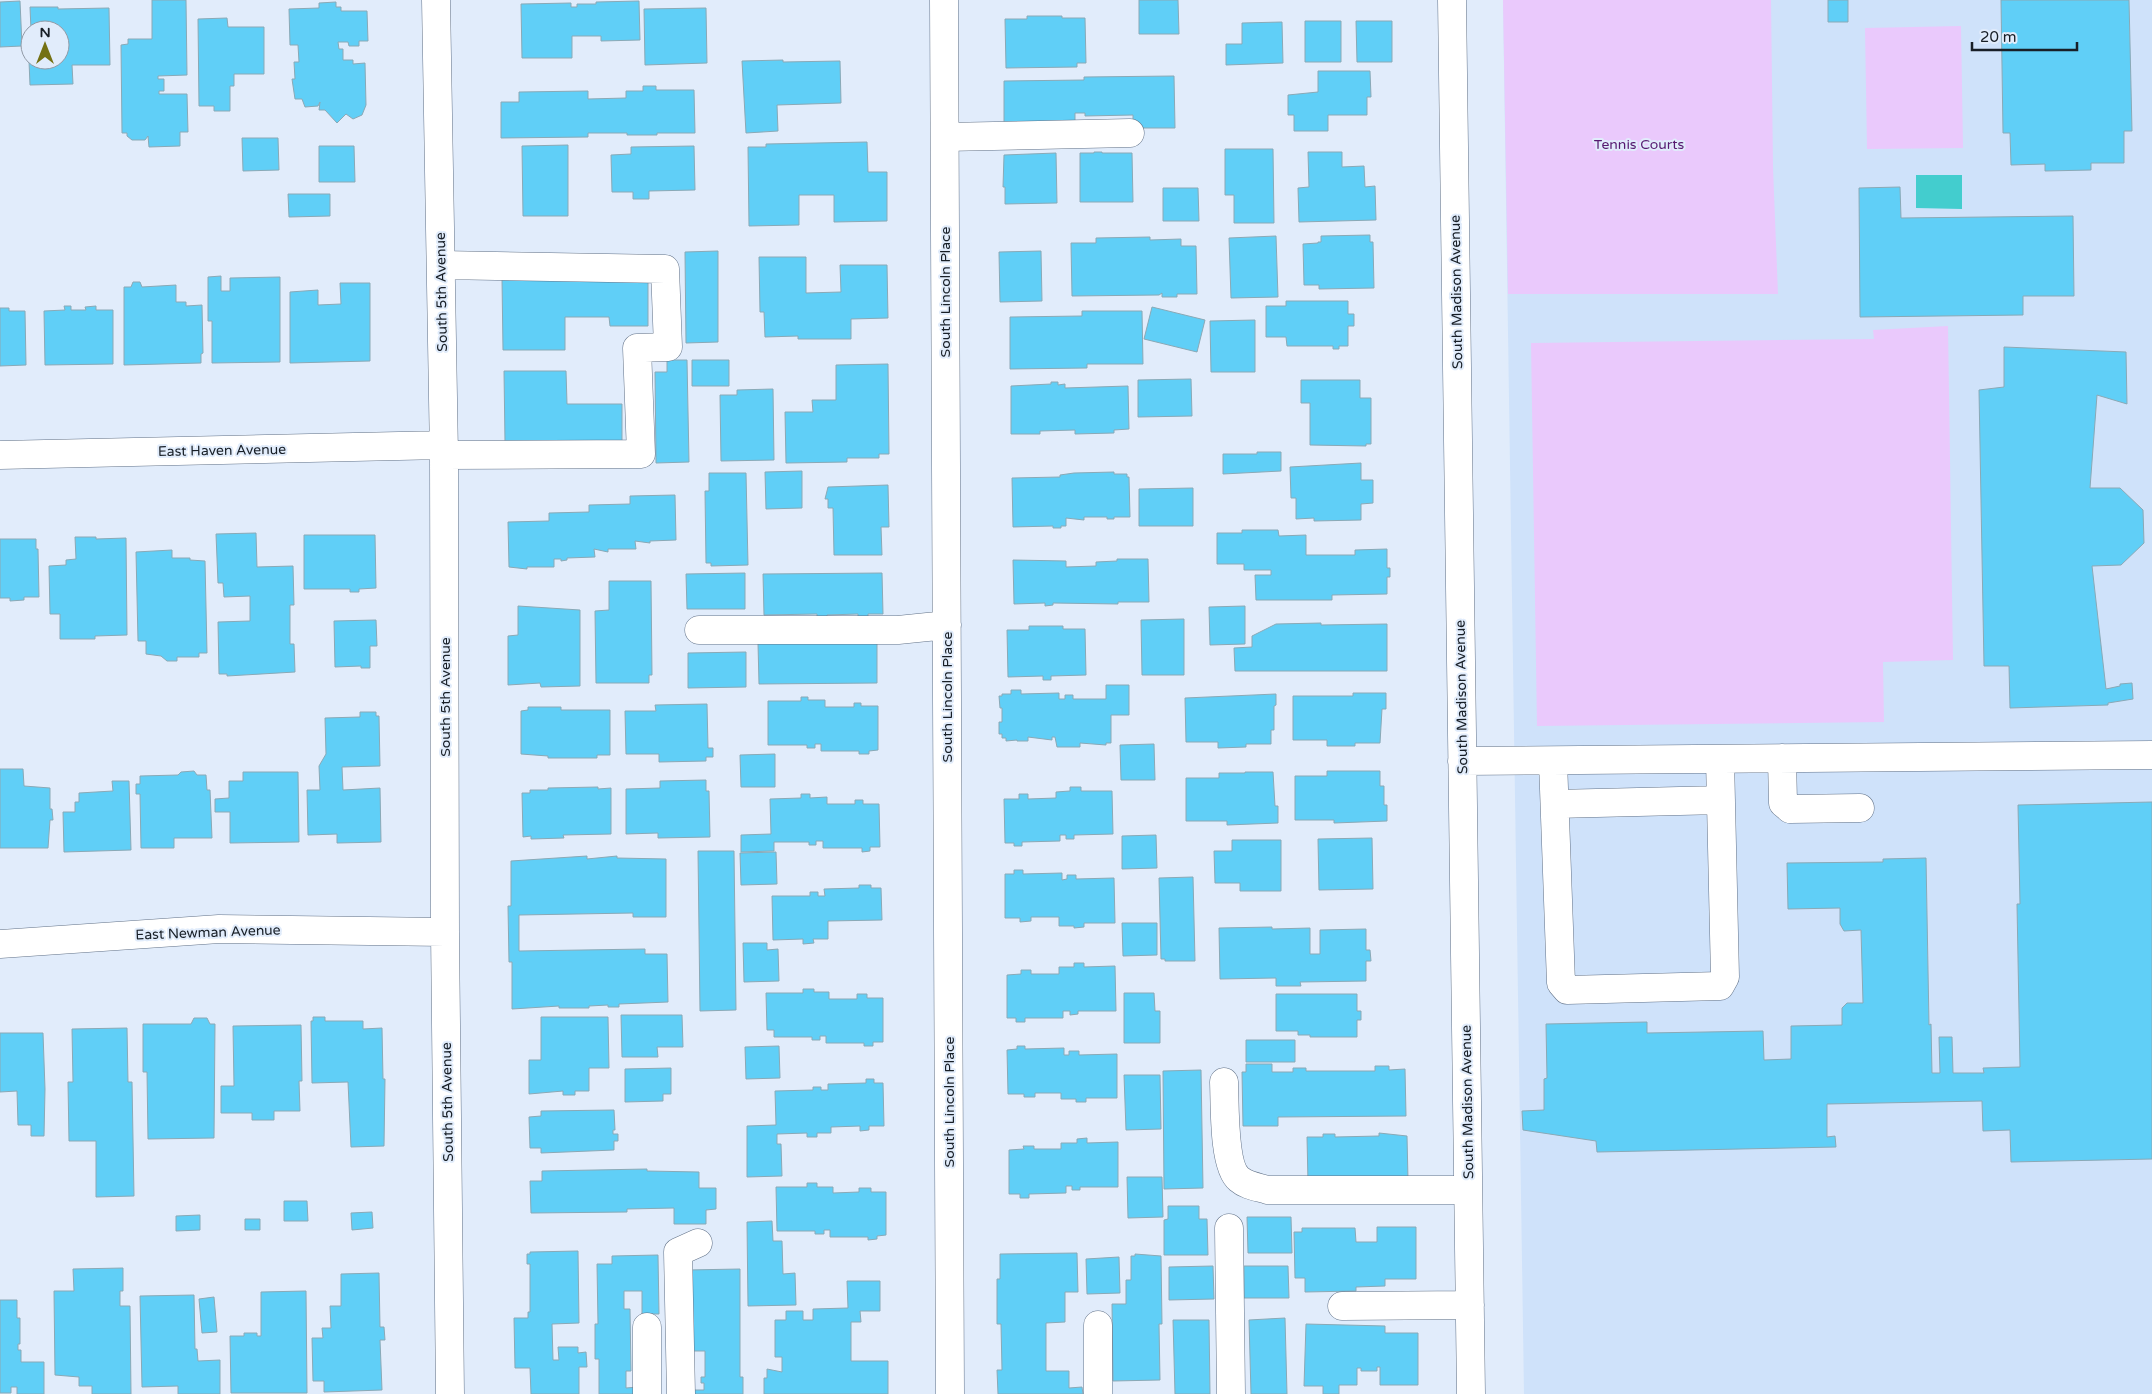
<svg xmlns="http://www.w3.org/2000/svg" width="2152" height="1394" viewBox="0 0 2152 1394" font-family="'Varela Round',sans-serif">
<rect width="100%" height="100%" fill="#e1ecfb"/>
<path fill="#cfe2fa" d="M1503,0H2152V1394H1524Z"/>
<path fill="#eac9fc" d="M1503,0H1771L1773,168L1778,294H1508Z
M1961,26L1963,148L1867,149L1865,28Z
M1948,326L1953,660L1883,662L1884,722L1537,726L1531,343L1874,339L1873,330Z"/>
<path fill="#43cdce" d="M1916,175H1962V209L1916,208Z"/>
<path fill="#60cff7" stroke="#8aa9b6" d="M152,0H186L187,75L158,76V79H164V91H159V94H187L188,132H180V146L149,147L148,136L145,140H132L127,136V133H122L121,45L128,44V39H152Z
M1139,0H1178L1179,34H1139Z
M1828,0H1848V22H1828Z
M2001,0H2129L2132,131H2124V163H2091V170L2045,171V164L2011,165L2010,133H2003Z
M20,1L22,46L0,47V2Z
M639,1L640,40L601,41V36H572V58H522L521,4L571,3V7H577V4H596V2Z
M336,2V7H341V11H367L368,41H359V46H349L348,42H338L339,49H343V60H353V64L365,63L366,105L362,115L353,119L346,114L337,123L325,110H319L320,102L318,106L305,107L302,99H295L292,79H295L294,62H299L298,45H290L289,9L319,8V3Z
M30,7H58V9L109,8L110,65H72L73,84L30,85L29,61L60,60V30H31Z
M706,8L707,63L645,65L644,9Z
M1027,16H1062V18H1085L1086,63H1077V67L1006,68L1005,19H1027Z
M227,18L228,27H264V74H234V86H230V111H214V106H199L198,19Z
M1305,21H1341V62H1305Z
M1356,21H1392V62H1357Z
M1282,22L1283,63L1226,65V44H1242V23Z
M783,60V62L840,61L841,103L777,105L778,131L746,133L742,61Z
M1318,71H1370L1371,97H1367V115H1328V131H1294V115H1288V95L1318,92Z
M1174,76L1175,128H1133V115L1085,116V113H1075V123L1004,124V81L1084,80V77Z
M643,86H656V90H694L695,133H657V135H627V133H588V137L501,138V102H519V92L588,91V99L626,98V91H643Z
M242,138H278L279,170L243,171Z
M867,142L868,172H887V221L834,222V195H799V225L749,226L748,147H766V144Z
M568,145V216H523L522,146Z
M319,146H354L355,182H319Z
M694,146L695,190L649,191V199H633V192H612L611,155L631,154V147Z
M1225,149H1273L1274,223H1234V195H1225Z
M1094,152H1102V153H1132L1133,202H1080V153H1094Z
M1308,152H1342V167L1364,166L1365,187L1375,186L1376,220L1299,222L1298,188L1309,187Z
M1056,153L1057,203L1005,204V187H1003L1004,155Z
M1900,187L1901,218L2073,216L2074,296H2023V315L1860,317L1859,188Z
M1163,188H1198L1199,221H1163Z
M288,194H330V216L289,217Z
M1370,235V242H1373L1374,288L1319,289V285H1304L1303,244L1318,243V242H1321V236Z
M1276,236L1278,297L1231,298L1229,238Z
M1150,237V240L1181,239V246H1196L1197,294H1177V297H1162V293L1159,295L1072,296L1071,243H1096V238Z
M718,251V342L686,343L685,252Z
M1041,251L1042,301L1000,302L999,252Z
M759,257H806V293L841,292L840,265H887L888,318L851,319V339H798V336L765,337L764,312H760Z
M221,276V291H230V278L280,277V362L212,363V321H208V277Z
M648,278V326H610L609,317H565V350H503L502,279Z
M133,282H140L142,287L176,285V302H186V306L202,305L203,353L201,354V363L124,365V287H131Z
M340,283H370V361L290,363V292L318,290V305L341,304Z
M1286,301H1348V314H1354V326H1348V346H1339V349H1333V346H1287L1286,337H1266V306H1286Z
M64,306H71V310H86L85,307L96,306V310H113V364L45,365L44,311L65,310Z
M1152,307L1205,320L1197,352L1144,339Z
M0,308H9V311H25L26,365L0,366Z
M1082,311H1142L1143,364H1087V368L1010,369V317L1082,316Z
M1255,320V372H1211L1210,321Z
M2004,347L2126,352L2127,404L2097,395L2090,488H2120L2143,510L2144,543L2121,565L2092,566L2106,689L2120,686V684L2132,683L2133,699L2108,703V705L2010,708L2009,666H1984L1979,390L2004,387Z
M667,360H687L689,462L656,463L655,372H667Z
M692,360H729V386H692Z
M888,364L889,454H879V458H847V462L786,463L785,412H813L812,400H836V365Z
M504,371H566L567,404H622V441L505,442Z
M1191,379L1192,416L1138,417V380Z
M1301,380H1360V398H1371V444H1366V446L1310,445V403H1301Z
M1051,382H1058V385L1065,384V388L1128,386L1129,429L1114,430V433L1075,434V430L1040,431V434H1011V386L1051,384Z
M773,389L774,460L721,461L720,395H737V390Z
M1257,452H1281V471L1223,474V454H1257Z
M1361,463V480H1373V503L1361,504V520L1314,521V518L1296,519V498H1291L1290,467Z
M802,471V508L766,509L765,472Z
M1114,472V474H1127V477H1129L1130,517H1114V519H1107V517H1084V520L1066,518V526H1061V528H1053V526L1013,527L1012,478L1060,477V475L1074,473Z
M709,473H746L748,565L711,566V563H706L705,491H709Z
M888,485L889,527H881L882,555H834L833,508H828V499H825L828,487Z
M1193,488V526H1139V489Z
M675,495L676,540L650,541V543L635,541L636,549H608V552L594,549L595,557L567,558V560L561,561V559H554V567H527V569L509,567L508,522L549,521V513L589,512V505L630,504V496Z
M1242,530H1278L1279,536L1306,535V555H1355V550L1387,549V568H1390V577H1387V594L1332,595V600H1256L1255,575H1271V570H1244V564H1217V533H1242Z
M256,533L257,567L293,566L294,605H290V644H294L295,672L227,676V674H219L218,622L250,621V596L224,597L223,583H218L216,534Z
M304,535H375L376,588L359,589V592H350V589H304Z
M75,537H96V539L126,538L127,635L95,636V639H60V614H50L49,566L66,565V560L76,559Z
M0,539H36V549H38L39,597H24V600L10,601V598H0Z
M172,550V558H190V560L205,561L207,653H199V657H177V661H167L161,656L146,654V641H138L136,552Z
M1117,559H1148L1149,602H1118V604L1053,603V605L1045,606V603L1014,604L1013,560L1066,561V567L1096,566V562L1117,561Z
M745,573V609H687L686,574Z
M882,573L883,614H868V618H858V614L827,615V618H817V614L764,615L763,574Z
M609,581H651L652,675H649V683H596L595,611L609,610Z
M518,606L580,610V686L541,687L540,683L508,685V636L518,635Z
M1245,606V644L1210,645L1209,607Z
M1184,619V675H1142L1141,620Z
M376,620L377,646H370V668H361V666L335,667L334,621Z
M1321,623V625L1387,624V671H1235L1234,648L1252,647V636L1276,624Z
M1029,626H1063V629H1085L1086,675L1051,676V680H1043V676L1008,677L1007,630H1029Z
M877,642V683L759,684L758,643Z
M746,652V687L688,688V653Z
M1106,685H1129V715H1111V743H1106V745L1080,743V747H1057L1055,737H1052V740L1028,737V741H1017V740L1006,741V738H1002V734H999V722H1002V708H1000L999,696H1002V694H1011V690H1021V694L1059,693V699H1065V695H1073V699H1106Z
M1353,693H1386V709H1382L1380,743H1355V746H1327V740H1293V696H1353Z
M1276,694V705L1274,706V730H1271V744H1246V747L1218,748V742H1186L1185,698Z
M801,697H808V700H825V707H854V703H861V706H878V750L869,751V754H859V751H821V744H815V748H807V745H768V701H801Z
M707,704L708,748H713V757H706V761L659,762V754H626L625,711H656L655,705Z
M528,707H561V710H610V755H597V758H548V756L521,754V711L528,710Z
M360,712H376V716H379L380,766L342,767L343,790L380,788L381,842L337,843V834L308,835L307,790H320L319,766L326,754L325,718L360,717Z
M1154,744L1155,780H1121L1120,745Z
M775,754V787H741L740,755Z
M0,769H23L24,786L50,788V809H52L53,820H50L48,848H0Z
M194,771L197,775H206L207,790H210L212,838H174V848H141L140,794H136V784H140V776L178,775L181,772Z
M1327,771H1380V786H1384V805H1387V821L1334,823V820H1295V776H1327Z
M243,772H298L299,842L230,843V812H215V799L229,798V781H243Z
M1245,772H1273L1275,806H1278V823L1227,825V821H1186V778H1219V773H1245Z
M706,780V791H709L710,837L658,838V833L626,834V789L660,788V781Z
M112,781H129L131,850L64,852L63,812H75V802H79V793L113,791Z
M598,787V789L611,788V834L563,835L564,838L531,839V836L523,837L522,793H530V790H548V788Z
M1070,787H1081V791H1112L1113,834L1074,835V839H1066V835H1060V841L1022,842V846H1014V843H1005L1004,799H1019V794H1028V799L1056,798V792L1070,791Z
M801,794H810V798L827,797V804H855V800H863V804H879L880,847H870V851L862,852V848H823V841H816V845H809V842H774V851L741,852V835L771,834L770,799L801,798Z
M2152,802V1159L2011,1162L2010,1130L1983,1131L1982,1101L1827,1104V1137L1835,1136L1836,1147L1597,1152L1596,1141L1523,1130L1522,1111L1544,1110V1079L1547,1078L1546,1024L1647,1022V1033L1763,1031L1764,1060L1791,1059V1026L1842,1025V1008L1847,1003H1863L1861,930L1844,931L1840,924V908L1788,909L1787,863L1883,862V859L1926,858L1929,1025L1931,1024L1932,1073H1940L1939,1037H1952L1953,1073H1984L1983,1068L2020,1067L2017,904H2020L2018,805Z
M1156,835L1157,868L1122,869V836Z
M1372,838L1373,889L1319,890L1318,839Z
M1232,840H1281V891H1240V883H1215L1214,851H1232Z
M698,851H734L736,1010L700,1011Z
M776,852L777,884L741,885L740,853Z
M587,856V859L617,856V858L666,859V917H633V913L519,915V951L645,949V954H667L668,1002L619,1004V1007H608V1005L589,1006V1008H559V1006L512,1009V962H509L508,906H511V861Z
M1014,870H1023V874L1062,873V880L1067,879V875H1076V879L1114,878L1115,923H1084V927L1074,928V926H1059V917H1031V921L1020,922V918H1005V874H1014Z
M1193,877L1195,961H1165V959H1161L1159,878Z
M859,885H871V888H881L882,920L828,921V939H813L814,943L803,944V939L773,940L772,896H810V892H818V896H825L824,889L859,888Z
M1122,923H1157V955L1123,956Z
M1272,927V929L1310,928V954H1320V930L1366,929V950H1370L1371,961H1366V981L1300,982L1301,986H1276V978L1220,979L1219,928Z
M743,943H767V950L778,949L779,981L744,982Z
M1074,963H1084V967L1115,966L1116,1011H1078V1014L1070,1015V1011H1063V1018H1025V1022H1016V1018H1007V975L1021,974V970H1031V974H1059V967H1074Z
M803,989H814V992H829V999H857V994H867V998H883V1042H873V1046H864V1043H826V1036H820V1040H812V1037H774V1030H767L766,993H803Z
M1124,993H1154L1155,1011H1160V1043H1124Z
M1276,994H1357V1011H1361V1020H1357V1037H1310V1035H1298V1031H1276Z
M621,1015H682L683,1047H657L658,1057H622Z
M313,1017H325V1021H363V1029L382,1028L383,1079H385L384,1146L351,1147L348,1082L312,1083L311,1021H313Z
M541,1017H608L609,1068H589V1091H575V1095H563V1091L529,1094V1060H541Z
M194,1018H207L210,1024H215L214,1138L148,1139L147,1072H143V1024H191Z
M301,1025L302,1081H299L300,1111H274V1120H252V1113H221V1086H234L233,1026Z
M127,1028L128,1082H132L134,1196L96,1197V1141H69L68,1082H73L72,1029Z
M0,1033H43L45,1089L44,1136H31V1125H18L17,1091L0,1092Z
M1246,1040H1295V1062H1246Z
M779,1046L780,1078L746,1079L745,1047Z
M1017,1046H1025V1049L1064,1048V1055H1069V1051H1079V1055L1117,1054V1098H1086V1102H1076V1099H1061V1093H1035V1097H1024V1094H1008L1007,1050L1017,1049Z
M1246,1064H1272V1072H1293V1068H1306V1071H1375V1066H1389V1070L1405,1069L1406,1116L1278,1117V1126H1243L1242,1072H1246Z
M671,1068V1094H663V1101L625,1102V1069Z
M1201,1070L1203,1188L1164,1189L1163,1071Z
M1124,1075H1160L1161,1129L1126,1130Z
M866,1079H874V1083H883L884,1126H869V1130L860,1131V1126L831,1127V1133H817V1137H807V1133L777,1134V1144H781L782,1176L747,1177V1126L776,1125L775,1091L813,1090V1087H821V1090H828V1084L866,1083Z
M614,1110L615,1130H613V1134H618V1141H614V1150L541,1153V1148H530L529,1117L541,1116V1111Z
M1379,1133L1407,1136L1408,1180L1308,1182L1307,1137H1323V1134H1335V1137L1379,1136Z
M1087,1138V1143L1118,1142V1187H1080V1190H1072V1186H1066V1193L1029,1194V1198H1020V1194H1009V1150L1024,1149L1023,1146H1034V1149H1061V1143H1077V1139Z
M647,1169V1171L699,1172V1188H716V1209L706,1210V1224H674V1208L627,1209V1212L531,1213L530,1181H542V1171Z
M1127,1177H1162L1163,1217L1128,1218Z
M807,1183H817V1187H833V1193L859,1192V1188H871V1192H886V1235L877,1236V1239L868,1240V1237H830V1230H824V1234H815V1231H777L776,1187H807Z
M284,1201H307L308,1221H284Z
M1168,1206H1199V1219H1207L1208,1255H1164V1220L1168,1219Z
M372,1212L373,1228L352,1230L351,1213Z
M200,1215V1230L176,1231V1216Z
M1247,1217H1291L1292,1253H1248Z
M245,1219H260V1230H245Z
M772,1221L773,1241H782L783,1274L795,1273L796,1305L748,1306L747,1222Z
M1377,1227H1416V1279H1385V1286L1356,1287V1291L1305,1292V1278H1295L1294,1232H1302V1228H1355L1356,1242H1377Z
M578,1251L579,1323L552,1324L553,1360H559L558,1347H578V1353L586,1352L587,1367H579V1394H531L530,1368H515L514,1318H528V1312H530V1264H527V1254H530V1252Z
M1077,1253L1078,1292H1065V1322L1046,1323V1371H1069V1388L1082,1387L1083,1394H998L997,1370H1002L1001,1324H997V1279H1000V1254Z
M1135,1254L1161,1256L1162,1324H1159L1160,1380L1113,1381L1112,1304H1126V1280H1131V1256H1135Z
M658,1255L659,1314H642V1291H624V1309H630L631,1371H626V1388L638,1387L639,1394H599V1359H595V1324H598L597,1264H612V1256Z
M1119,1257L1120,1293L1087,1294L1086,1259Z
M1213,1266L1214,1299L1169,1300V1267Z
M1244,1266H1288L1289,1298H1244Z
M123,1268V1291H120V1306H130L131,1394H92V1386H79V1377L55,1375L54,1291H74L73,1269Z
M740,1269V1377H743V1394H692V1390H704V1383H701V1377H705V1351H689L687,1270Z
M379,1273L380,1327H384L385,1340H380L382,1390L324,1392V1381H313L312,1338H323L322,1328H331L330,1306H341V1274Z
M847,1281H880V1311H860L861,1322H851V1361H888V1394H764V1378H767V1369L782,1372V1357H775V1320H786V1311H803V1320H813V1309L848,1308Z
M306,1291L307,1393H231L230,1336H244V1333H257V1336H261V1292Z
M194,1295L195,1349H197L198,1361L220,1360V1394H178V1386L142,1387L140,1296Z
M214,1297L217,1332L202,1333L199,1299Z
M0,1300H17V1318H20V1344H18V1350H21V1362H44V1394H17V1387H11V1393H0Z
M1285,1318L1287,1394H1251L1249,1320Z
M1173,1320H1209L1210,1394H1175Z
M1306,1324L1385,1326V1333H1418V1385H1380V1367H1377V1371H1361V1368H1357V1385H1339V1394H1323V1386H1304Z"/>
<g fill="none" stroke-linecap="round" stroke-linejoin="round">
<defs>
<path id="minor" d="M436,0L444,455L445,932L450,1394
M944,0L950,1394
M1452,0L1471,1394
M945,137L1130,133
M441,265L665,269L668,347L637,348L641,454L444,455
M0,455L443,445
M699,630H898L947,625
M1782,758L1783,803L1790,809L1860,808
M1462,761L2152,755
M1553,761L1561,983L1567,990L1720,986L1725,977L1720,759
M1555,804L1721,800
M0,944L219,929L445,932
M1224,1082C1225,1103 1223,1166 1239,1179C1247,1186 1258,1187 1268,1190H1468
M1229,1228L1231,1394
M1342,1306L1470,1305
M1098,1325V1394
M647,1394V1327
M681,1394L678,1252L698,1243"/>
</defs>
<use href="#minor" stroke="#627288" stroke-width="29"/>
<use href="#minor" stroke="#fff" stroke-width="28"/>
</g>
<g text-anchor="middle" stroke-width="4" stroke-linejoin="round" paint-order="stroke">
<g font-size="14" fill="#561970" stroke="#e1ecfb">
<text x="1639" y="149">Tennis Courts</text>
</g>
<g font-size="14" fill="#181f27" stroke="#e1ecfb">
<text transform="translate(441 292) rotate(-91)" y="5">South 5th Avenue</text>
<text transform="translate(945 292) rotate(-90)" y="5">South Lincoln Place</text>
<text transform="translate(1456 292) rotate(-91)" y="5">South Madison Avenue</text>
<text transform="translate(222 450) rotate(-1)" y="5">East Haven Avenue</text>
<text transform="translate(445 697) rotate(-90)" y="5">South 5th Avenue</text>
<text transform="translate(947 697) rotate(-90)" y="5">South Lincoln Place</text>
<text transform="translate(1461 697) rotate(-91)" y="5">South Madison Avenue</text>
<text transform="translate(208 932) rotate(-2)" y="5">East Newman Avenue</text>
<text transform="translate(447 1102) rotate(-91)" y="5">South 5th Avenue</text>
<text transform="translate(949 1102) rotate(-90)" y="5">South Lincoln Place</text>
<text transform="translate(1467 1102) rotate(-91)" y="5">South Madison Avenue</text>
</g>
</g>
<g transform="translate(45 45)"><circle r="24" fill="#e1ecfb" stroke="#919aa6"/>
<path d="M0-4L9 19L0 12L-9 19Z" fill="#747113"/>
<text y="-8" font-size="14" font-weight="bold" text-anchor="middle" fill="#181f27">N</text>
</g>
<path d="M1972 42v8h105v-8" fill="none" stroke="#181f27" stroke-width="2.5"/>
<text x="1980" y="42" font-size="15" fill="#181f27" stroke="#e1ecfb" stroke-width="4" paint-order="stroke">20 m</text>
</svg>
